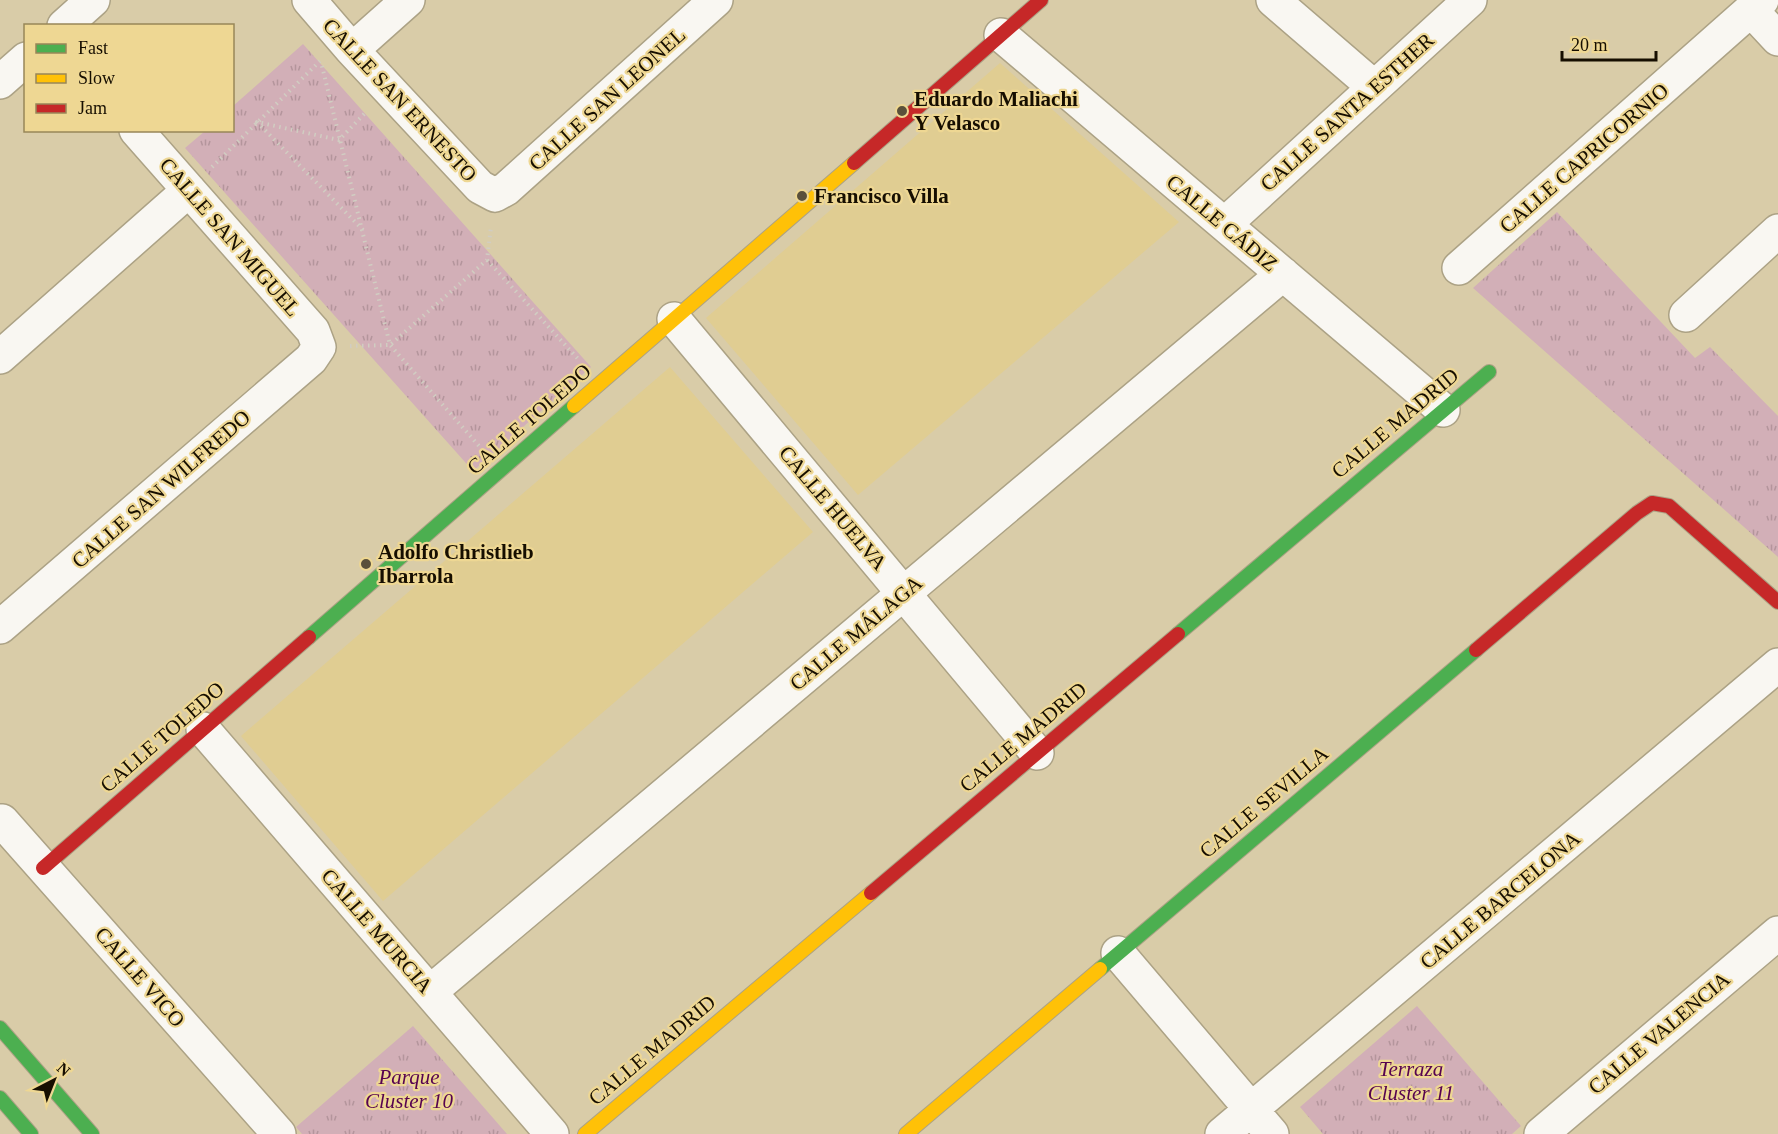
<svg xmlns="http://www.w3.org/2000/svg" width="1778" height="1134" viewBox="0 0 1778 1134" font-family="'Times New Roman',serif">
<defs>
<pattern id="park-tufts" width="24" height="20" patternUnits="userSpaceOnUse" patternTransform="scale(1.5)"><rect width="24" height="20" fill="#d2afb7"/><path d="M3 7l-1-3M5 7V3M7 7l1-3M15 17l-1-3M17 17v-4M19 17l1-3" fill="none" stroke="#b4959c"/></pattern>
</defs>
<rect width="100%" height="100%" fill="#d9cca8"/>
<path fill="#e0cd92" d="M1000,63L1179,222L858,495L706,318Z
M670,367L813,532L383,901L241,736Z"/>
<path fill="url(#park-tufts)" d="M303,44L591,367L473,471L185,148L205,131L232,130L233,106Z
M1557,212L1695,358L1710,347L1778,416V557L1473,288Z
M1417,1006L1521,1126L1512,1134H1323L1300,1107Z
M413,1026L507,1134H302L296,1127Z"/>
<g fill="none" stroke-linecap="round" stroke-linejoin="round">
<defs>
<path id="street" d="M309,0L352,50L480,187L495,195L506,189L716,0
M1273,0L1374,87
M1751,10L1778,39
M64,26L93,0
M1001,35L1443,410
M352,50L408,0
M0,82L26,59
M1225,224L1470,0
M1459,268L1762,0
M1686,315L1778,231
M674,319L1037,753
M0,357L189,190
M0,627L311,359L319,347L313,331L136,130
M203,729L552,1134
M2,821L279,1134
M1118,953L1272,1134
M430,992L1283,274
M1222,1134L1778,665
M1541,1134L1778,933"/>
<path id="fast" d="M1178,634L1489,372
M309,637L574,406
M1100,969L1476,650
M0,1028L92,1134
M0,1098L31,1134"/>
<path id="slow" d="M574,406L854,163
M585,1134L871,893
M906,1134L1100,969"/>
<path id="jam" d="M854,163L1041,0
M1476,650L1637,513L1652,503L1669,506L1778,602
M43,868L309,637
M871,893L1178,634"/>
</defs>
<use href="#street" stroke="#aca285" stroke-width="36"/>
<use href="#fast" stroke="#aca285" stroke-width="16"/>
<use href="#slow" stroke="#aca285" stroke-width="16"/>
<use href="#jam" stroke="#aca285" stroke-width="16"/>
<path stroke="#d1cdc2" stroke-width="4" stroke-dasharray="1.5 4.5" stroke-linecap="butt" d="M322,66L390,345L479,446
M212,167L320,61
M363,230L257,122L339,140L367,111
M487,260L580,361
M350,346L390,345L487,260L491,227"/>
<use href="#street" stroke="#f9f7f2" stroke-width="33"/>
<use href="#fast" stroke="#4caf50" stroke-width="14"/>
<use href="#slow" stroke="#ffc107" stroke-width="14"/>
<use href="#jam" stroke="#c62828" stroke-width="14"/>
</g>
<g fill="#5a503b" stroke="#eed793" stroke-width="2">
<circle cx="902" cy="111" r="6"/>
<circle cx="802" cy="196" r="6"/>
<circle cx="366" cy="564" r="6"/>
</g>
<g text-anchor="middle" stroke-width="4.5" stroke-linejoin="round" paint-order="stroke">
<g font-size="21" fill="#160e00" stroke="#eed793">
<text transform="translate(607 99) rotate(-42)" y="7">CALLE SAN LEONEL</text>
<text transform="translate(400 100) rotate(47)" y="7">CALLE SAN ERNESTO</text>
<text transform="translate(1347 112) rotate(-42)" y="7">CALLE SANTA ESTHER</text>
<text transform="translate(1584 158) rotate(-41)" y="7">CALLE CAPRICORNIO</text>
<text transform="translate(1222 223) rotate(40)" y="7">CALLE CÁDIZ</text>
<text transform="translate(230 237) rotate(49)" y="7">CALLE SAN MIGUEL</text>
<text transform="translate(529 419) rotate(-41)" y="7">CALLE TOLEDO</text>
<text transform="translate(1395 423) rotate(-40)" y="7">CALLE MADRID</text>
<text transform="translate(161 489) rotate(-41)" y="7">CALLE SAN WILFREDO</text>
<text transform="translate(833 508) rotate(50)" y="7">CALLE HUELVA</text>
<text transform="translate(856 633) rotate(-40)" y="7">CALLE MÁLAGA</text>
<text transform="translate(162 737) rotate(-41)" y="7">CALLE TOLEDO</text>
<text transform="translate(1023 737) rotate(-40)" y="7">CALLE MADRID</text>
<text transform="translate(1264 802) rotate(-40)" y="7">CALLE SEVILLA</text>
<text transform="translate(1500 900) rotate(-40)" y="7">CALLE BARCELONA</text>
<text transform="translate(377 931) rotate(49)" y="7">CALLE MURCIA</text>
<text transform="translate(140 977) rotate(49)" y="7">CALLE VICO</text>
<text transform="translate(1659 1033) rotate(-40)" y="7">CALLE VALENCIA</text>
<text transform="translate(652 1050) rotate(-40)" y="7">CALLE MADRID</text>
</g>
<g font-size="21" font-weight="bold" fill="#160e00" stroke="#eed793" text-anchor="start">
<text x="914" y="106">Eduardo Maliachi<tspan x="914" dy="24">Y Velasco</tspan></text>
<text x="814" y="203">Francisco Villa</text>
<text x="378" y="559">Adolfo Christlieb<tspan x="378" dy="24">Ibarrola</tspan></text>
</g>
<g font-size="21" font-style="italic" fill="#560350" stroke="#eed793">
<text x="1411" y="1076">Terraza<tspan x="1411" dy="24">Cluster 11</tspan></text>
<text x="409" y="1084">Parque<tspan x="409" dy="24">Cluster 10</tspan></text>
</g>
</g>
<rect x="24" y="24" width="210" height="108" fill="#eed793" stroke="#988758" stroke-width="1.5"/>
<rect x="36" y="44" width="30" height="9" fill="#4caf50" stroke="#988758" stroke-width="1.5"/>
<text x="78" y="54" font-size="18" fill="#160e00">Fast</text>
<rect x="36" y="74" width="30" height="9" fill="#ffc107" stroke="#988758" stroke-width="1.5"/>
<text x="78" y="84" font-size="18" fill="#160e00">Slow</text>
<rect x="36" y="104" width="30" height="9" fill="#c62828" stroke="#988758" stroke-width="1.5"/>
<text x="78" y="114" font-size="18" fill="#160e00">Jam</text>
<g transform="translate(54 1080) rotate(42)" stroke="#eed793" stroke-width="4.5" paint-order="stroke">
<path d="M0-4.5L10 22L0 15L-10 22Z" fill="#160e00"/>
<text y="-9" font-size="16" font-weight="bold" text-anchor="middle" fill="#160e00">N</text>
</g>
<path d="M1562 51v9h94v-9" fill="none" stroke="#160e00" stroke-width="3"/>
<text x="1571" y="51" font-size="18" fill="#160e00" stroke="#eed793" stroke-width="4.5" paint-order="stroke">20 m</text>
</svg>
